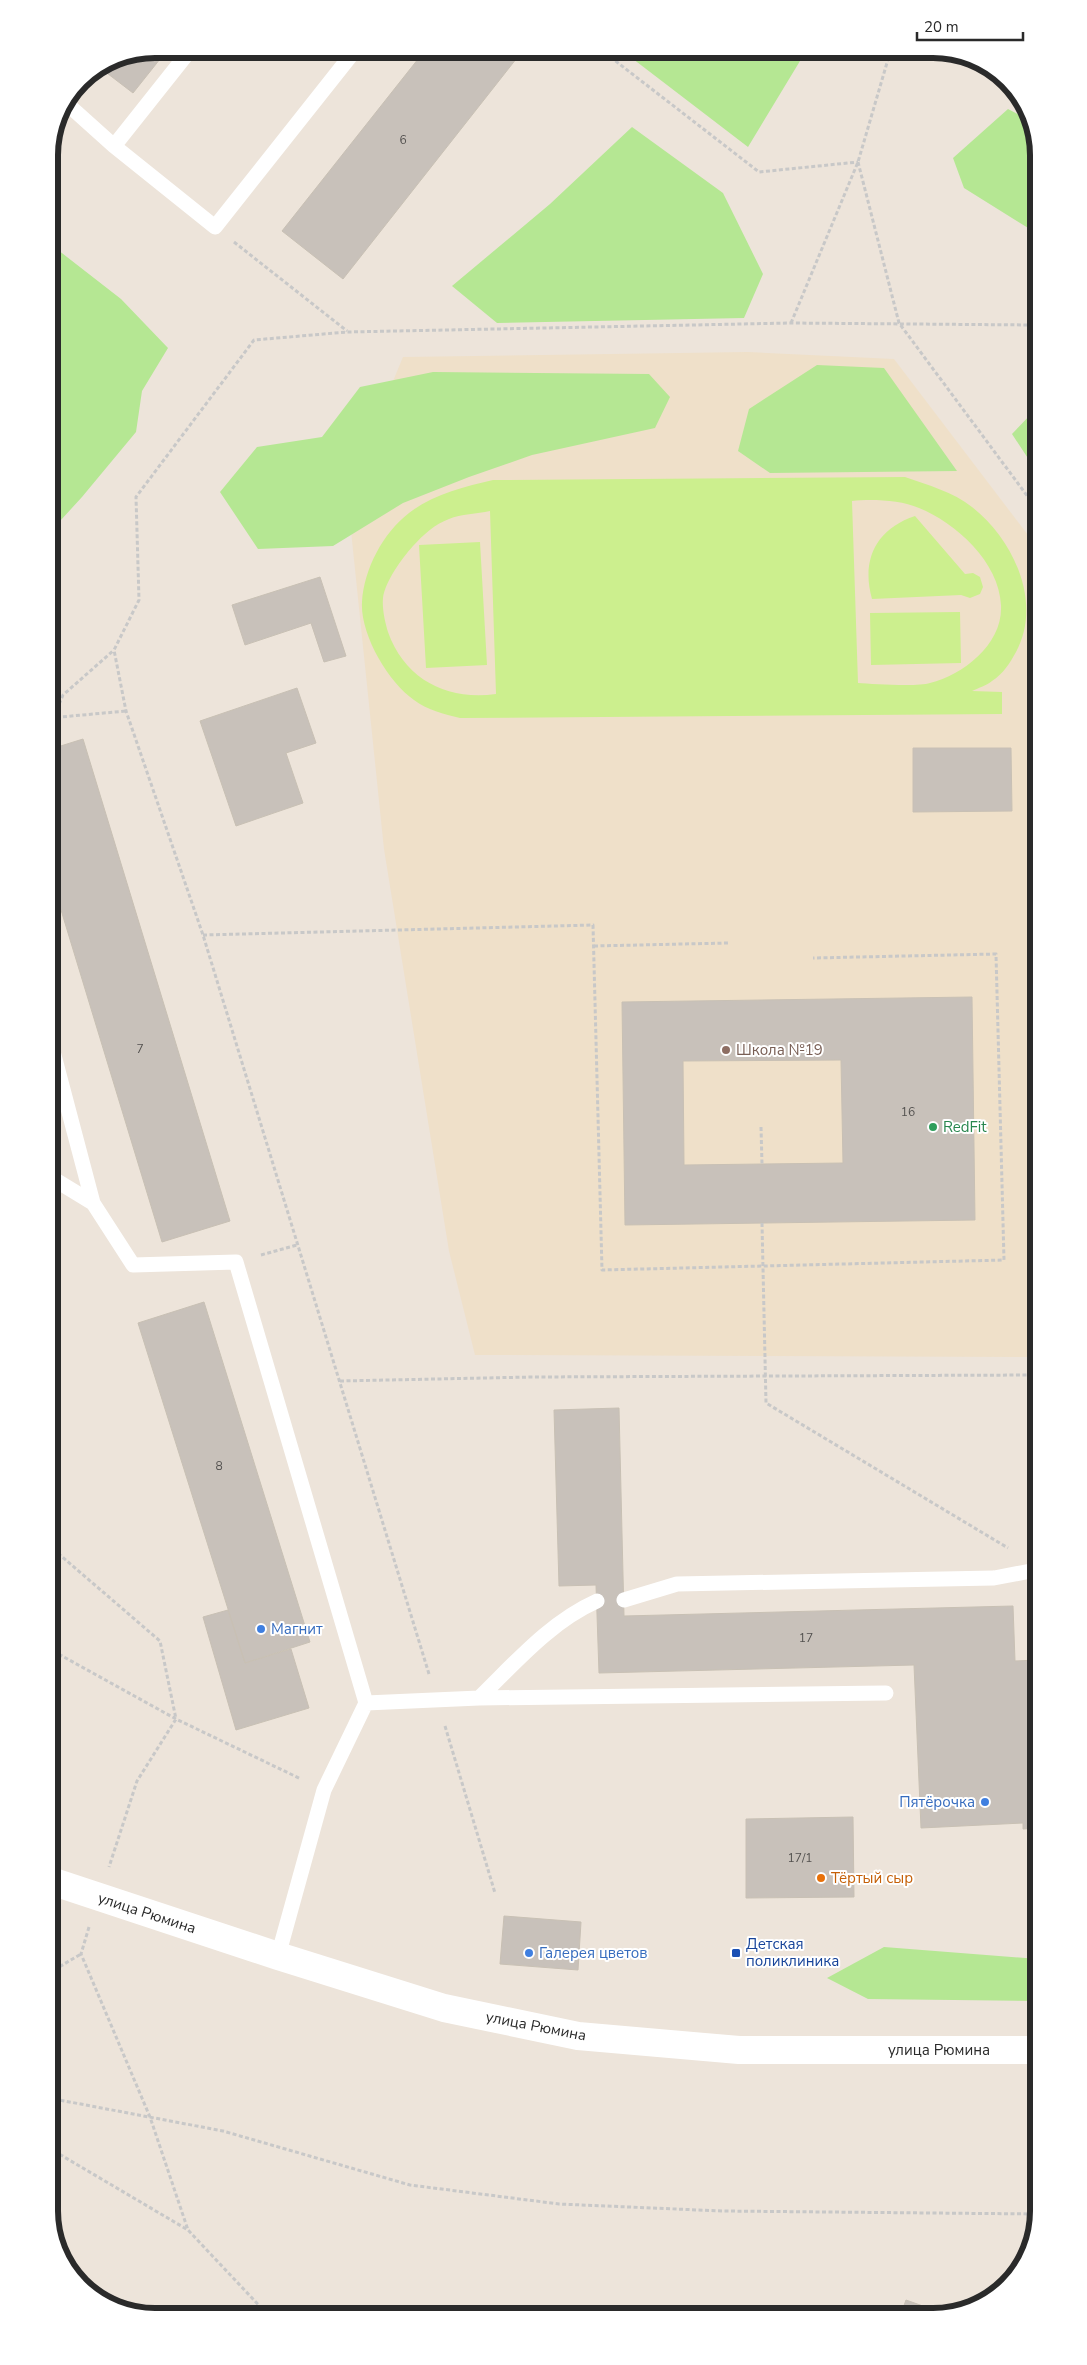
<svg xmlns="http://www.w3.org/2000/svg" width="1087" height="2365" viewBox="0 0 1087 2365" font-family="'Nunito Sans',sans-serif">
<rect width="100%" height="100%" fill="#ede4da"/>
<path fill="#efe0c9" d="M748,352L894,359L1034,543L1036,1357L475,1355L449,1251L384,849L347,492L403,357Z"/>
<path fill="#b5e793" d="M620,49H794L800,61L748,147Z
M1008,109L1033,122V231L964,188L953,158Z
M632,127L723,193L763,274L744,318L497,323L452,286L550,204Z
M49,243L121,299L168,348L142,391L136,432L82,497L50,532Z
M817,365L884,368L957,471L770,473L738,451L749,409Z
M433,372L649,374L670,397L655,428L532,455L469,477L403,503L333,546L258,549L220,492L257,447L322,437L360,387Z
M1033,412V466L1012,434Z
M884,1947L1038,1959V2001L868,1999L827,1978Z"/>
<path fill="#ccef8e" fill-rule="evenodd" d="M905,477C928,485 953,492 972,507C1013,539 1043,602 1016,652C1010,663 1003,674 992,681C986,686 978,688 972,691L1002,692V714L460,718C444,714 427,710 414,700C388,682 360,634 362,602C364,569 383,533 409,513C433,494 464,487 493,480ZM852,501C872,499 900,500 919,508C956,523 999,562 1001,605C1003,644 964,674 930,683C918,687 872,684 858,683ZM490,511L496,694C448,701 405,680 388,632C385,622 382,609 383,598C385,582 402,558 413,546C423,535 435,524 449,519C461,514 477,514 490,511Z
M915,516L965,574L973,573L980,577L983,587L980,594L970,598L961,595L872,599C861,560 876,529 915,516Z
M480,542L487,665L426,668L419,545Z
M960,612L961,663L871,665L870,613Z"/>
<path fill="#c8c1ba" stroke="#c8c0b4" fill-rule="evenodd" d="M155,49H168L133,93L99,67L114,57Z
M426,49H524L343,279L282,231Z
M320,577L346,656L324,662L311,623L245,645L232,605Z
M297,688L316,743L286,753L303,803L236,826L200,721Z
M83,739L230,1221L162,1242L51,877V749Z
M913,748H1011L1012,811L913,812Z
M972,997L975,1220L625,1225L622,1002ZM841,1060L843,1163L684,1165L683,1061Z
M204,1302L310,1642L245,1663L138,1323Z
M619,1408L624,1616L1013,1606L1015,1661L1037,1660V1828L1023,1829V1823L921,1828L914,1665L599,1673L596,1585L559,1586L554,1410Z
M228,1610L245,1663L291,1649L309,1708L236,1730L203,1617Z
M853,1817L854,1897L746,1898V1819Z
M504,1916L581,1922L578,1970L500,1964Z
M906,2300L937,2311H902Z"/>
<g fill="none" stroke-linecap="round" stroke-linejoin="round">
<path stroke="#c8c8c8" stroke-width="3" stroke-dasharray="4 2.5" stroke-linecap="butt" d="M600,49L759,172L858,162
M858,162L899,323L1034,505
M234,242L347,331
M791,323L858,162L891,49
M54,716L63,695L114,650
M50,718L126,711
M203,935L593,925L602,1270L1004,1260L996,954L813,958
M594,946L728,943
M761,1127L762,1164
M762,1223L766,1403L1008,1548
M261,1255L297,1245
M340,1381L532,1377L1036,1375
M53,1549L160,1641L176,1719L137,1781L109,1867
M53,1651L176,1719L301,1779
M429,1674L203,935L126,711L114,650L139,600L136,497L254,340L347,332L791,323L1033,325
M445,1726L495,1893
M89,1927L81,1954L150,2117L188,2230
M54,1970L81,1954
M54,2099L223,2131L410,2185L559,2204L722,2211L1037,2214
M54,2151L188,2230L268,2315"/>
<path stroke="#fff" stroke-width="15" d="M65,102L114,146L215,227L356,49
M114,146L191,49
M51,1044L93,1203L133,1265L236,1262L366,1703L324,1790L278,1956
M52,1178L93,1203
M624,1600L677,1584L994,1578L1036,1570
M479,1698L886,1693
M366,1703L479,1698C515,1663 550,1622 597,1601"/>
<path stroke="#fff" stroke-width="28" d="M54,1882L278,1956L444,2008L578,2036L739,2050H1038"/>
</g>
<circle fill="#8d6e63" stroke="#fff" stroke-width="2" cx="726" cy="1050" r="5"/>
<circle fill="#2e9e5b" stroke="#fff" stroke-width="2" cx="933" cy="1127" r="5"/>
<g fill="#3f7fe0" stroke="#fff" stroke-width="2">
<circle cx="261" cy="1629" r="5"/>
<circle cx="985" cy="1802" r="5"/>
<circle cx="529" cy="1953" r="5"/>
</g>
<circle fill="#e8710a" stroke="#fff" stroke-width="2" cx="821" cy="1878" r="5"/>
<rect fill="#1a4fb4" stroke="#fff" stroke-width="2" x="731" y="1948" width="10" height="10" rx="2.5"/>
<g text-anchor="middle" stroke-width="4" stroke-linejoin="round" paint-order="stroke">
<g font-size="12" fill="#52504e">
<text x="403" y="144">6</text>
<text x="140" y="1053">7</text>
<text x="908" y="1116">16</text>
<text x="219" y="1470">8</text>
<text x="806" y="1642">17</text>
<text x="800" y="1862">17/1</text>
</g>
<g font-size="15" fill="#785e54" stroke="#fff" text-anchor="start">
<text x="736" y="1055">Школа №19</text>
</g>
<g font-size="15" fill="#27864d" stroke="#fff" text-anchor="start">
<text x="943" y="1132">RedFit</text>
</g>
<g font-size="15" fill="#366cbe" stroke="#fff" text-anchor="start">
<text x="271" y="1634">Магнит</text>
<text x="975" y="1807" text-anchor="end">Пятёрочка</text>
<text x="539" y="1958">Галерея цветов</text>
</g>
<g font-size="15" fill="#c56008" stroke="#fff" text-anchor="start">
<text x="831" y="1883">Тёртый сыр</text>
</g>
<g font-size="15" fill="#2a2a2a" stroke="#fff">
<text transform="translate(147 1913) rotate(18)" y="5">улица Рюмина</text>
<text transform="translate(536 2026) rotate(11)" y="5">улица Рюмина</text>
<text x="939" y="2055">улица Рюмина</text>
</g>
<g font-size="15" fill="#164399" stroke="#fff" text-anchor="start">
<text x="746" y="1949">Детская<tspan x="746" dy="17">поликлиника</tspan></text>
</g>
</g>
<path d="M0 0H1087V2365H0ZM155 58H933A97 97 0 0 1 1030 155V2211A97 97 0 0 1 933 2308H155A97 97 0 0 1 58 2211V155A97 97 0 0 1 155 58Z" fill="#fff" fill-rule="evenodd"/>
<path fill="none" stroke="#2a2a2a" stroke-width="6" d="M155 58H933A97 97 0 0 1 1030 155V2211A97 97 0 0 1 933 2308H155A97 97 0 0 1 58 2211V155A97 97 0 0 1 155 58Z"/>
<path d="M917 32v8h106v-8" fill="none" stroke="#2a2a2a" stroke-width="2.5"/>
<text x="924" y="32" font-size="15" fill="#2a2a2a" stroke="#ffffff" stroke-width="4" paint-order="stroke">20 m</text>
</svg>
